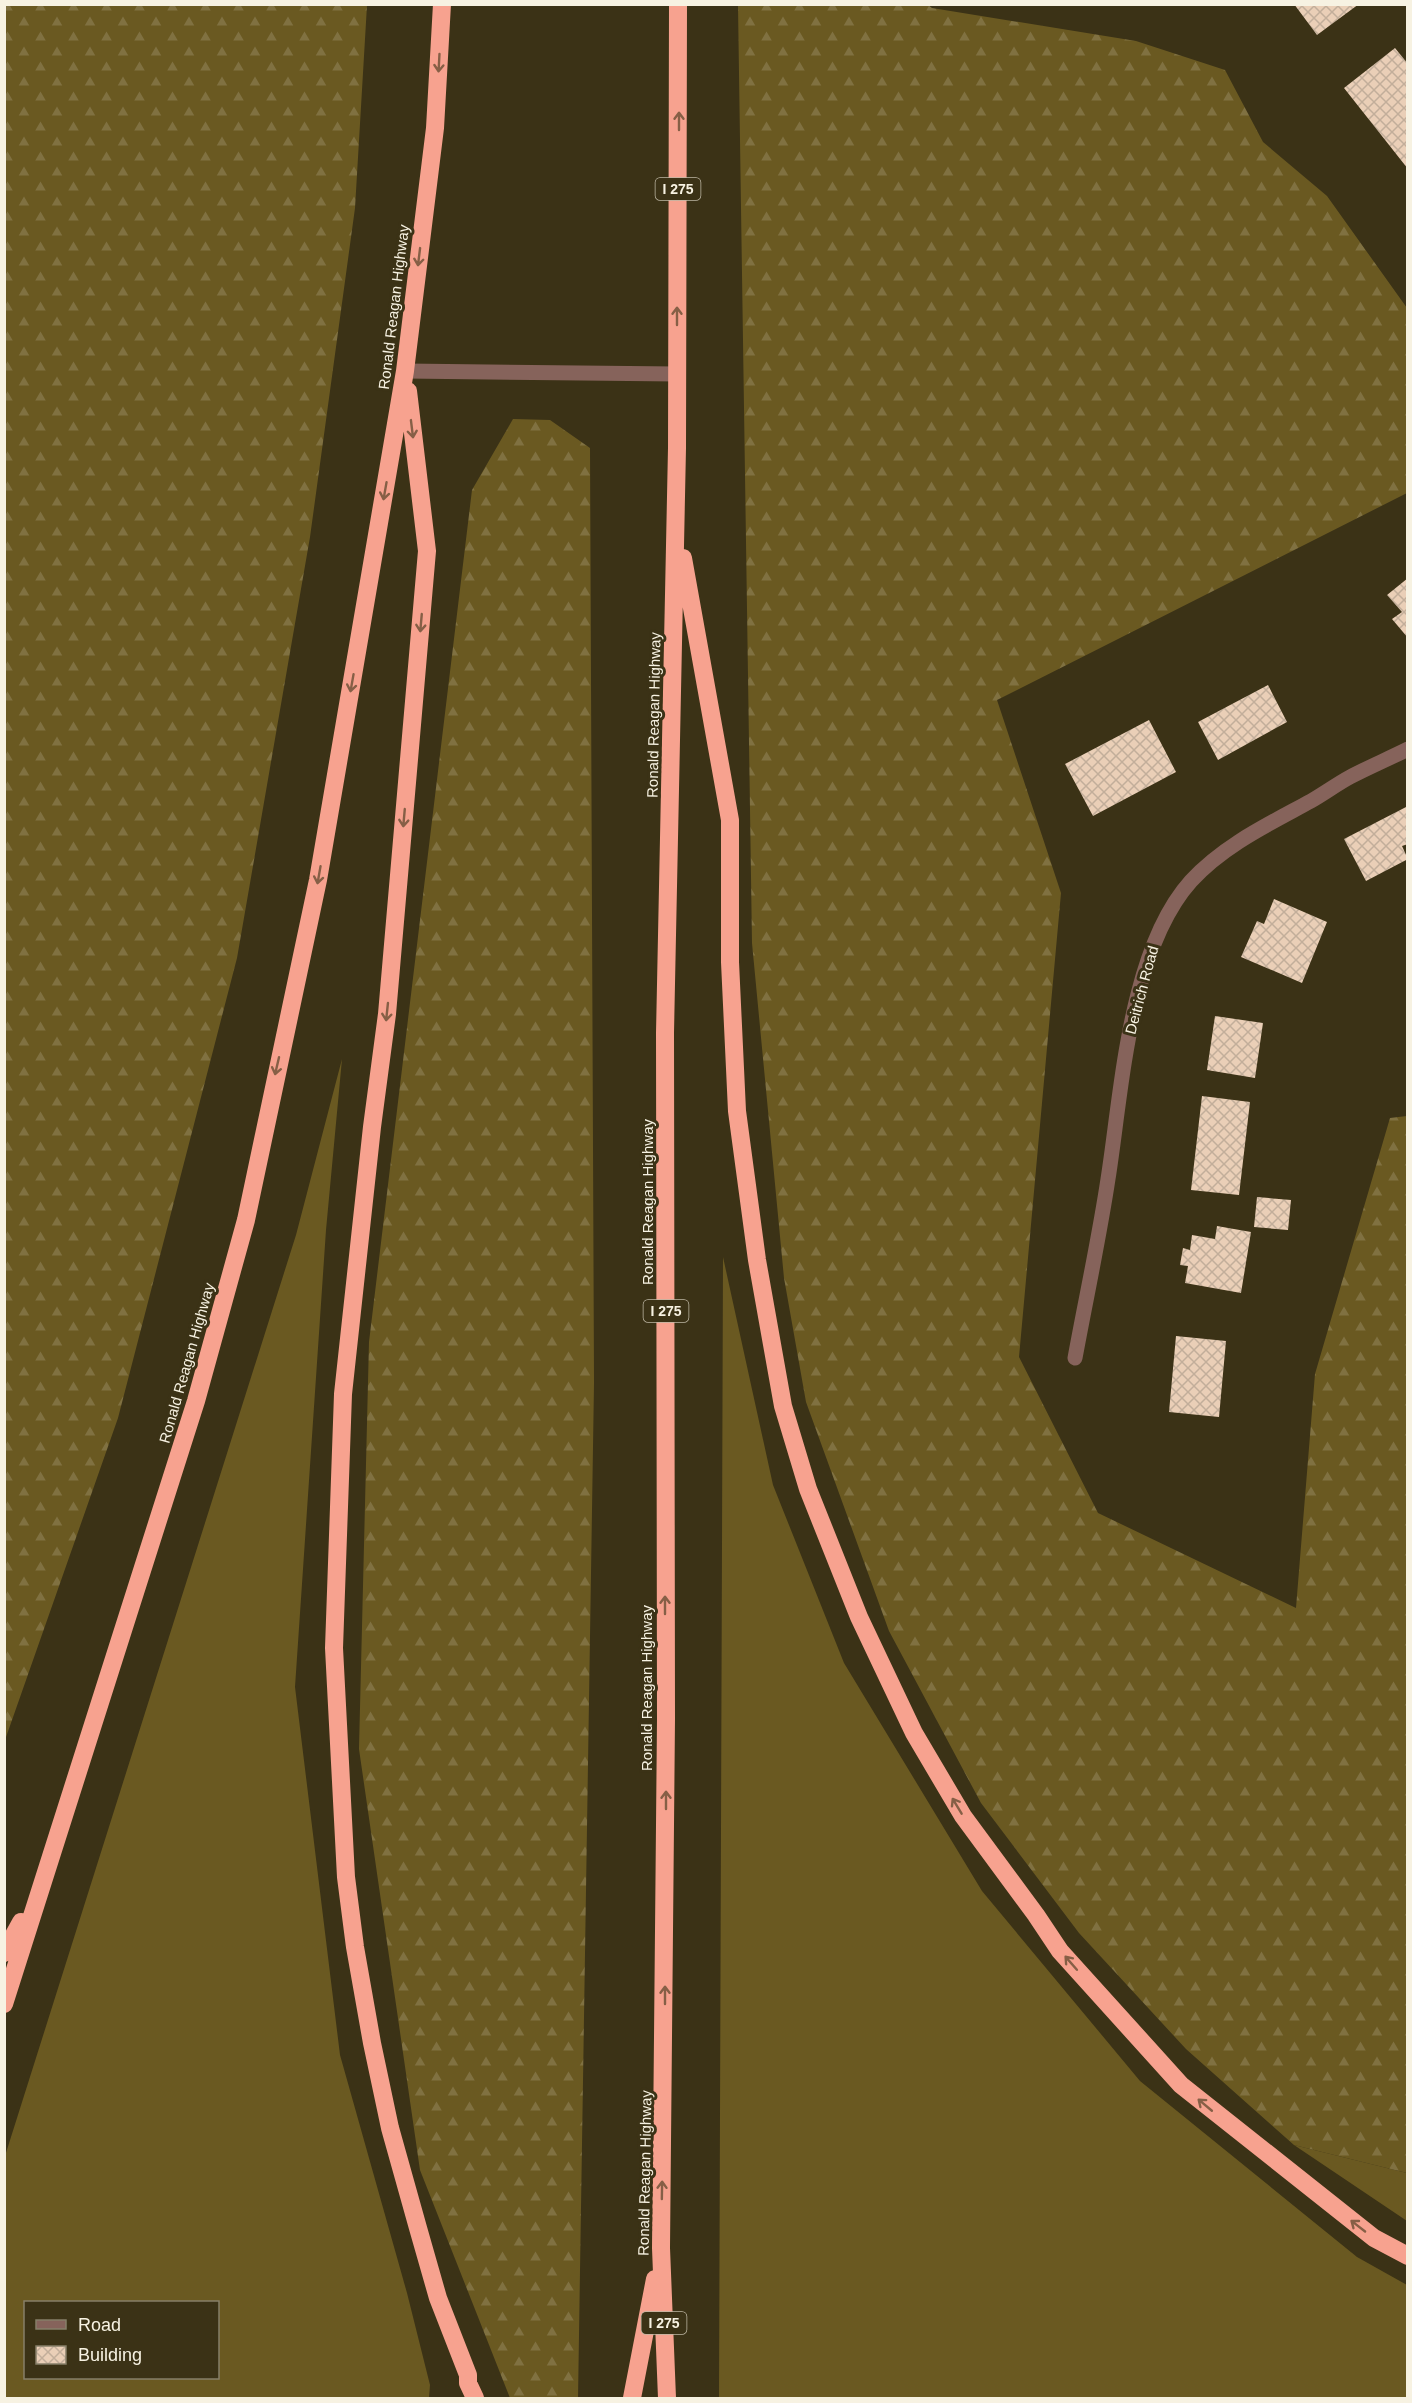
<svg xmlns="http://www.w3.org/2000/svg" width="1412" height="2403" viewBox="0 0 1412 2403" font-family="Helvetica,sans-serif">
<defs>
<pattern id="forest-firs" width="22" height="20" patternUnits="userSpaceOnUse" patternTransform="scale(1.5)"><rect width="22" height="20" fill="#6a5921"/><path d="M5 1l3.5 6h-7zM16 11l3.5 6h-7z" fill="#807141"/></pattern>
<pattern id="building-cross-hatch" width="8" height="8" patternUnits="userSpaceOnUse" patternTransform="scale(1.5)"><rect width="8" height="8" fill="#eacfb7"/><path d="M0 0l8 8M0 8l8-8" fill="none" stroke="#c2ae9a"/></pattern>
</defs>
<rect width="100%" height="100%" fill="#3b3216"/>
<path fill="#6a5921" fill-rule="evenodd" d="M342,1059L326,1230L295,1687L340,2055L407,2293L430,2385L429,2398H5V2156L296,1235ZM26,2302H218V2378H26Z
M723,1257L773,1485L844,1663L982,1891L1140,2081L1357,2257L1407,2285V2398H719Z
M1294,2145L1407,2173V2221Z"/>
<path fill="url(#forest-firs)" d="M5,4L367,5L355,208L310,537L237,958L118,1418L5,1740Z
M738,5H928L932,8L1136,41L1225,70L1263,142L1327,196L1407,308V493L997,700L1061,893L1019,1357L1098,1513L1296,1608L1315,1374L1390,1118L1407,1116V2173L1294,2145L1186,2049L1079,1933L981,1803L889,1631L806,1402L784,1278L752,943Z
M513,419L550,420L590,448L594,1383L578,2398H510L420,2170L359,1749L369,1342L472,490Z"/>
<path fill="url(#building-cross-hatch)" d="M1294,4H1359L1317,35Z
M1395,48L1408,64V169L1344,88Z
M1408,578V638L1392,619L1402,612L1387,595Z
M1268,685L1287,722L1218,760L1198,722Z
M1149,720L1176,772L1093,816L1065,764Z
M1408,806V844L1402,846L1408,859L1366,881L1344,839Z
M1274,899L1327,922L1302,983L1241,957L1257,921L1264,924Z
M1215,1016L1263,1023L1255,1078L1207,1070Z
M1202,1096L1250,1102L1239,1195L1191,1190Z
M1257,1197L1291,1200L1288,1230L1254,1227Z
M1217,1226L1251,1232L1241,1293L1185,1283L1188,1266L1180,1265L1183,1248L1190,1250L1192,1235L1215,1239Z
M1176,1336L1226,1341L1219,1417L1169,1412Z"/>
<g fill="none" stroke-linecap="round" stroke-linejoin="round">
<path stroke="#86635b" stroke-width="15" d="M405,371L677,374"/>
<path stroke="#86635b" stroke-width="15" d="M1075,1358C1086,1298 1099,1239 1108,1179C1122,1090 1129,950 1191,881C1224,845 1269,824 1311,801C1325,793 1337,784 1350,777C1369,767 1388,759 1408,749"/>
<path stroke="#f7a28f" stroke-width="18" d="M408,391L427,551L387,1014L372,1127L343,1394L334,1648L346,1877L355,1947L372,2043L390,2128L418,2228L438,2298L468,2375V2383L475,2398
M683,558L730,820V962L737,1111L757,1260L783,1406L808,1489L859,1617L914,1733L963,1816L1036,1915L1060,1951L1181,2085L1374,2238L1408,2256
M4,1953L21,1922
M4,2004L196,1401L246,1220L318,880L405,371L435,128L442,4
M632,2398L655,2279
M667,2398L661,2248L666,1719L665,1033L677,448L678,4"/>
</g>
<defs><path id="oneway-shaft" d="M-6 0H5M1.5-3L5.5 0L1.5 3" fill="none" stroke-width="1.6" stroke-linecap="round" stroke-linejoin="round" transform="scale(1.5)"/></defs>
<g stroke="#865f46">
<use href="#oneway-shaft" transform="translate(439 63) rotate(93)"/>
<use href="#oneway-shaft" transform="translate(679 121) rotate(-90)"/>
<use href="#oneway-shaft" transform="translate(419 257) rotate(97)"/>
<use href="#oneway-shaft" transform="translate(677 316) rotate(-90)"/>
<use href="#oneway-shaft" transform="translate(412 429) rotate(83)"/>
<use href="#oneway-shaft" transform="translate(385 491) rotate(100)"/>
<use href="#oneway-shaft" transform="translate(421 623) rotate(95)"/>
<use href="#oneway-shaft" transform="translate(352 683) rotate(100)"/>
<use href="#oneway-shaft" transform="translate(404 818) rotate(95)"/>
<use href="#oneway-shaft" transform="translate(319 875) rotate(100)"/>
<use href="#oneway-shaft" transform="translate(387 1012) rotate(96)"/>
<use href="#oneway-shaft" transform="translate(277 1066) rotate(103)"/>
<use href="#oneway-shaft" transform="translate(665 1605) rotate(-90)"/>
<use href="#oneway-shaft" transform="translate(666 1800) rotate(-90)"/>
<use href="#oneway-shaft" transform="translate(957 1806) rotate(-121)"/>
<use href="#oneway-shaft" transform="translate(1071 1963) rotate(-131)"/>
<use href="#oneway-shaft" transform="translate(665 1995) rotate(-90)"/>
<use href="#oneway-shaft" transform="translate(1205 2105) rotate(-140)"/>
<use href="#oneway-shaft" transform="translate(662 2190) rotate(-89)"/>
<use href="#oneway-shaft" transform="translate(1358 2226) rotate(-142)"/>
</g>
<g text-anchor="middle" stroke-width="6" stroke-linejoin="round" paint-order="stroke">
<g fill="#3b3216" stroke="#bfb8a5" stroke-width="1.5">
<rect x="655.5" y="178" width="45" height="22" rx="4.5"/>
<rect x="643.5" y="1300" width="45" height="22" rx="4.5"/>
<rect x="641.5" y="2312" width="45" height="22" rx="4.5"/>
</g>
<g font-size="14" font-weight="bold" fill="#f7f2e2">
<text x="678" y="194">I 275</text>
<text x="666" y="1316">I 275</text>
<text x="664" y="2328">I 275</text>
</g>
<g font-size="15" fill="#f7f2e2" stroke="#3b3216">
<text transform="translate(394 307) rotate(-83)" y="5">Ronald Reagan Highway</text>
<text transform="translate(654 715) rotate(-89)" y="5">Ronald Reagan Highway</text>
<text transform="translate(1142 990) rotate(-75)" y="5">Deitrich Road</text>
<text transform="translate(648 1202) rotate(-90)" y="5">Ronald Reagan Highway</text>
<text transform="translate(187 1363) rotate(-74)" y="5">Ronald Reagan Highway</text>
<text transform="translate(647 1688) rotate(-90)" y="5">Ronald Reagan Highway</text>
<text transform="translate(645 2173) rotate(-89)" y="5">Ronald Reagan Highway</text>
</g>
</g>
<rect width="1412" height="2403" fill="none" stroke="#f7f2e2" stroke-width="12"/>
<rect x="24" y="2301" width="195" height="78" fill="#3b3216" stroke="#867f68" stroke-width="1.5"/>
<rect x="36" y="2320" width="30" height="9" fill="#86635b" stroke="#867f68" stroke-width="1.5"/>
<text x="78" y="2331" font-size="18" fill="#f7f2e2">Road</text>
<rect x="36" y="2346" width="30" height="18" fill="url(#building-cross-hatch)" stroke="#867f68" stroke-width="1.5"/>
<text x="78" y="2361" font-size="18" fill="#f7f2e2">Building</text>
</svg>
